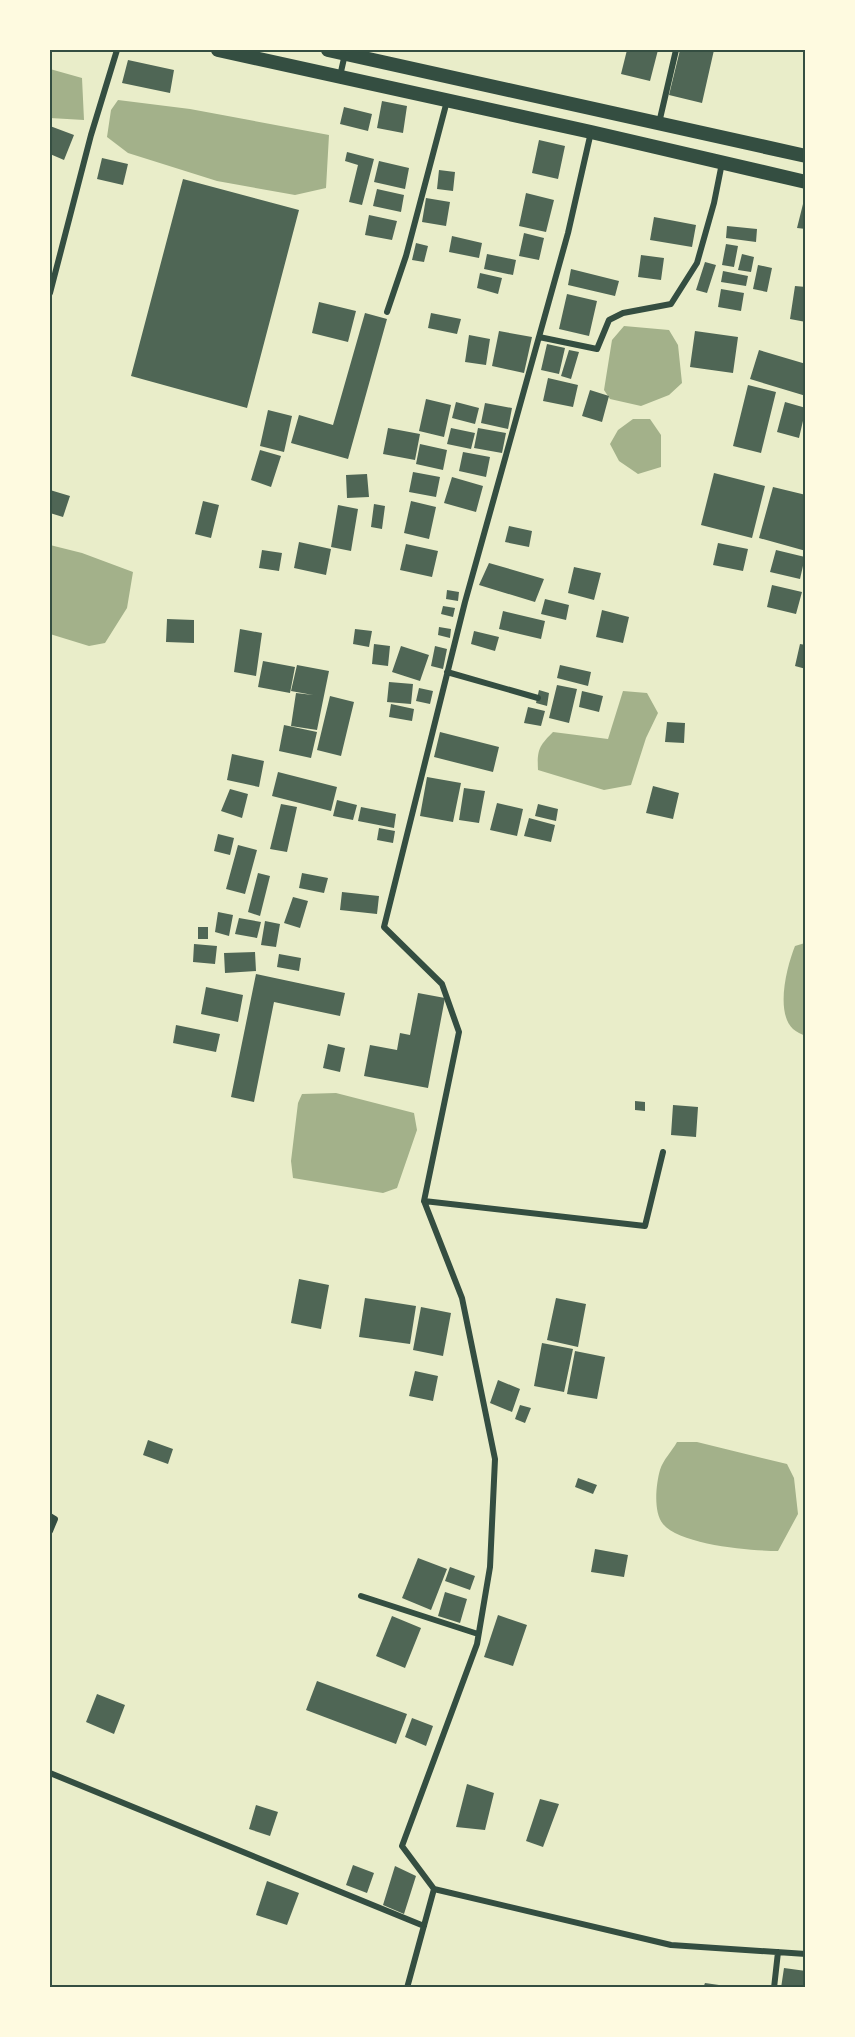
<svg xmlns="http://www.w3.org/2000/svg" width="855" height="2037" viewBox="0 0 855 2037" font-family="'Noto Sans',sans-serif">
<rect width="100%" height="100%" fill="#e9edc9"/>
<path fill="#a3b18a" d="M50,69L82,78L84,120L50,118Z
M118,100L190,109L329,135L326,188L295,195L217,181L128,153L107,137L111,110Z
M624,326L669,330L678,345L682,383L669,395L641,406L610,399L604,390L612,340Z
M633,419H650L661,435V467L638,474L619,461L610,444L618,430Z
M50,545L82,553L133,572L127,608L105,643L89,646L50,634Z
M623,691L647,693L658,713L646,738L631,785L604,790L538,770C537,750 539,746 553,732L608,739Z
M805,943H806L805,1036C802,1034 796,1032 793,1029C775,1012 787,966 795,946Z
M336,1093L414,1113L417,1130L397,1188L383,1193L293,1178L291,1161L298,1103L302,1094Z
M677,1442H697L787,1464L794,1478L798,1514L778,1551C752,1551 680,1545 663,1524C653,1512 656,1484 660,1470C663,1460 672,1451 677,1442Z"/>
<path fill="#4f6655" d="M627,50H658L650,81L621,74Z
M680,50H714L702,103L669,95Z
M128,60L174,70L170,93L122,83Z
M382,101L407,106L403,133L377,128Z
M344,107L372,114L368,131L340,124Z
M50,126L74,135L64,160L50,154Z
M539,140L565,146L558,179L532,173Z
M347,152L374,159L362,205L349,202L358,165L345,161Z
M102,158L128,164L123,185L97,179Z
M379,161L409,168L405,189L374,182Z
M439,170L455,172L453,191L437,189Z
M183,179L299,210L247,408L131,376Z
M377,189L404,195L401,212L373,206Z
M526,193L554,200L546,232L519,226Z
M805,196H806V229L797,228Z
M426,198L450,202L446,226L422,222Z
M369,215L397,221L392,240L365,235Z
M654,217L696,225L692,247L650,240Z
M727,226L757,229L756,242L726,238Z
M524,233L544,238L539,260L519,256Z
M452,236L482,243L479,258L449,252Z
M416,243L428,246L424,262L412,260Z
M726,244L738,246L734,267L722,265Z
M487,254L516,260L513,275L484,269Z
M742,254L754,257L751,272L738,270Z
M641,255L664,258L661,280L638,277Z
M705,262L716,265L707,293L696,290Z
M758,265L772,268L767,292L753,289Z
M571,269L619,281L615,296L568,285Z
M723,271L748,276L746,286L721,282Z
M480,273L502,278L498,294L477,288Z
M795,286L806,287V322L790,319Z
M721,289L744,293L741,311L718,307Z
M567,294L597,301L589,336L559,329Z
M319,302L356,311L348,342L312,333Z
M365,313L387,319L348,459L291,443L299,415L333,425Z
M431,313L461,319L457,334L428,328Z
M499,331L532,337L524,373L492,366Z
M695,331L738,337L733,373L690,367Z
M469,335L490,339L486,365L465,362Z
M547,344L565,348L559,374L541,370Z
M569,350L579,352L571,379L561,376Z
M759,350L806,364V396L750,379Z
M548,378L578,385L573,407L543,401Z
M748,385L776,392L761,453L733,446Z
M590,390L609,396L602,422L582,416Z
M426,399L451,405L444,437L419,431Z
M456,402L479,408L475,424L452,418Z
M785,402L806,408L799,438L777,432Z
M485,403L512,408L508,429L481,423Z
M268,410L292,416L284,452L260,446Z
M388,428L420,434L415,460L383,454Z
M451,428L475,433L471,449L447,444Z
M478,428L506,433L502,453L474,448Z
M420,444L447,450L443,470L416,464Z
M260,450L281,456L271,487L251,480Z
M463,452L490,457L486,477L459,471Z
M413,472L440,477L436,497L409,492Z
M714,473L765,486L752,538L701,525Z
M367,474L369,497L347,498L346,475Z
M452,477L483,486L476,512L444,503Z
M773,487L806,495V551L759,538Z
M50,490L70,496L63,517L50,513Z
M203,501L219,505L211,538L195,534Z
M411,501L436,507L429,539L404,533Z
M374,504L385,506L382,529L371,527Z
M338,505L358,509L351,551L331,547Z
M509,526L532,531L529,547L505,542Z
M299,542L331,549L326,575L294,568Z
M718,543L748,549L743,571L713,565Z
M406,544L438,551L432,577L400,570Z
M262,550L282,553L279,571L259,568Z
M776,550L805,557L800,579L770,572Z
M489,563L544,579L535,602L479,585Z
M574,567L601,573L594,600L568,593Z
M772,585L802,592L796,614L767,607Z
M447,590L459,592L458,601L446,599Z
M545,599L569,605L566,620L541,614Z
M443,606L455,608L453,617L441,614Z
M602,610L629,617L623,643L596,637Z
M503,611L545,621L541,639L499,629Z
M167,619L194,620V643L166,642Z
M439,627L451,629L450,638L438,635Z
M240,629L262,633L256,676L234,672Z
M355,629L372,631L369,647L353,644Z
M474,631L499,637L495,651L471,644Z
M374,644L390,646L388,666L372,664Z
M800,644L806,645V669L795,666Z
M401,646L429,655L420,681L392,672Z
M435,646L447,649L443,669L431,666Z
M263,661L295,667L290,693L258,687Z
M297,665L329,671L317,730L291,726L296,693L313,695L291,691Z
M560,665L591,672L588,686L557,678Z
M389,682L413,684L411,704L387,702Z
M557,685L577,689L569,723L549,718Z
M419,688L433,691L430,704L416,701Z
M539,690L549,693L547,706L536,703Z
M582,691L603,696L599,712L579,707Z
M330,696L354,702L341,756L317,750Z
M391,704L414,709L412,721L389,717Z
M528,707L545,711L541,726L524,723Z
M667,722L685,723L684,743L665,742Z
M284,725L317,732L311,758L279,751Z
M440,732L499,747L493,772L434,757Z
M232,754L264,761L259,787L227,780Z
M278,772L337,787L331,811L272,796Z
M427,777L461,783L453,822L420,816Z
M653,786L679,793L673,819L646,813Z
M464,788L485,791L479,823L459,820Z
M230,789L248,794L242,818L221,811Z
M337,800L357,805L353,820L333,816Z
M497,803L523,809L517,836L490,830Z
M281,804L297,807L287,852L270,849Z
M538,804L558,809L556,821L535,816Z
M361,807L396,814L394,828L358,821Z
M529,818L555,825L551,842L524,836Z
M379,828L395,831L393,843L377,840Z
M218,834L234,838L230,855L214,851Z
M238,845L257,850L245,894L226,889Z
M258,873L270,876L260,916L248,912Z
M302,873L328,878L324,893L299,888Z
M342,892L379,896L377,914L340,910Z
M293,897L308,901L300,928L284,923Z
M218,912L233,915L229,936L215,932Z
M239,918L261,922L257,938L235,934Z
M265,921L280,924L276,947L261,945Z
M198,927H208V939H198Z
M194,944L217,946L215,964L193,962Z
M255,952L256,971L225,973L224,953Z
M279,954L301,958L299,971L277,967Z
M256,974L345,993L340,1016L274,1002L254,1102L231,1097Z
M206,987L243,995L238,1022L201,1014Z
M418,993L445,998L428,1088L364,1076L370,1045L397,1050L400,1033L410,1035Z
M176,1025L220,1034L216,1052L173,1043Z
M328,1044L345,1048L340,1072L323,1068Z
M635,1101L645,1102V1111L635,1110Z
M673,1105L698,1107L696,1137L671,1135Z
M299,1279L329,1285L321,1329L291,1323Z
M365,1298L416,1306L410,1344L359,1337Z
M556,1298L586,1304L578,1347L547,1340Z
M421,1307L451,1313L443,1356L413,1350Z
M542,1343L573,1349L564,1392L534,1386Z
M575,1351L605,1357L597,1399L567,1394Z
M415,1371L438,1376L433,1401L409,1396Z
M498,1380L520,1389L512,1412L490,1403Z
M520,1405L531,1408L525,1423L515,1419Z
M148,1440L173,1449L168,1464L143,1455Z
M578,1478L597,1485L593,1494L575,1487Z
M595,1549L628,1555L624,1577L591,1572Z
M418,1558L447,1569L431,1610L402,1598Z
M450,1567L475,1576L470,1590L445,1581Z
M445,1592L467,1599L460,1623L438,1616Z
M498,1615L527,1625L513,1666L484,1657Z
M392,1616L421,1628L405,1668L376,1656Z
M317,1681L407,1714L396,1744L306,1710Z
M97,1694L125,1705L114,1734L86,1722Z
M412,1718L433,1726L426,1746L405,1737Z
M467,1784L494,1793L485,1830L456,1827Z
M540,1799L559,1804L543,1847L526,1841Z
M256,1805L278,1812L270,1836L249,1829Z
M353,1865L374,1873L367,1893L346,1885Z
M395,1866L416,1876L404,1914L383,1905Z
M267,1881L299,1893L287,1925L256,1915Z
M784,1968L806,1971V1988H781Z
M705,1983L726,1986V1988H703Z"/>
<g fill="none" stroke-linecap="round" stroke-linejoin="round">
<path stroke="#344e41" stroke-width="6" d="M340,76L345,54
M659,123L676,50
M50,293L91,135L117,50
M387,312L406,256L447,101
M539,337L597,349L609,320L623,313L671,304L697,263L714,203L722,163
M447,672L538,698
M424,1201L645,1226L663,1152
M50,1516L55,1519L50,1531
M361,1596L478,1634
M50,1773L424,1926
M434,1889L671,1945L806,1954
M407,1988L434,1889L402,1846L477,1644L490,1567L495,1459L462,1298L424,1201L459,1032L442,984L384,927L465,602L568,233L591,132
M774,1988L778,1952"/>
<path stroke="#344e41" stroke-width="14" d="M218,50L591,132L806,182
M328,50L806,156"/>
</g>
<rect width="855" height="2037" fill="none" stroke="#fefae0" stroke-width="102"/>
<rect x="51" y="51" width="753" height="1935" fill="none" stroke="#344e41" stroke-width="2"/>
</svg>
